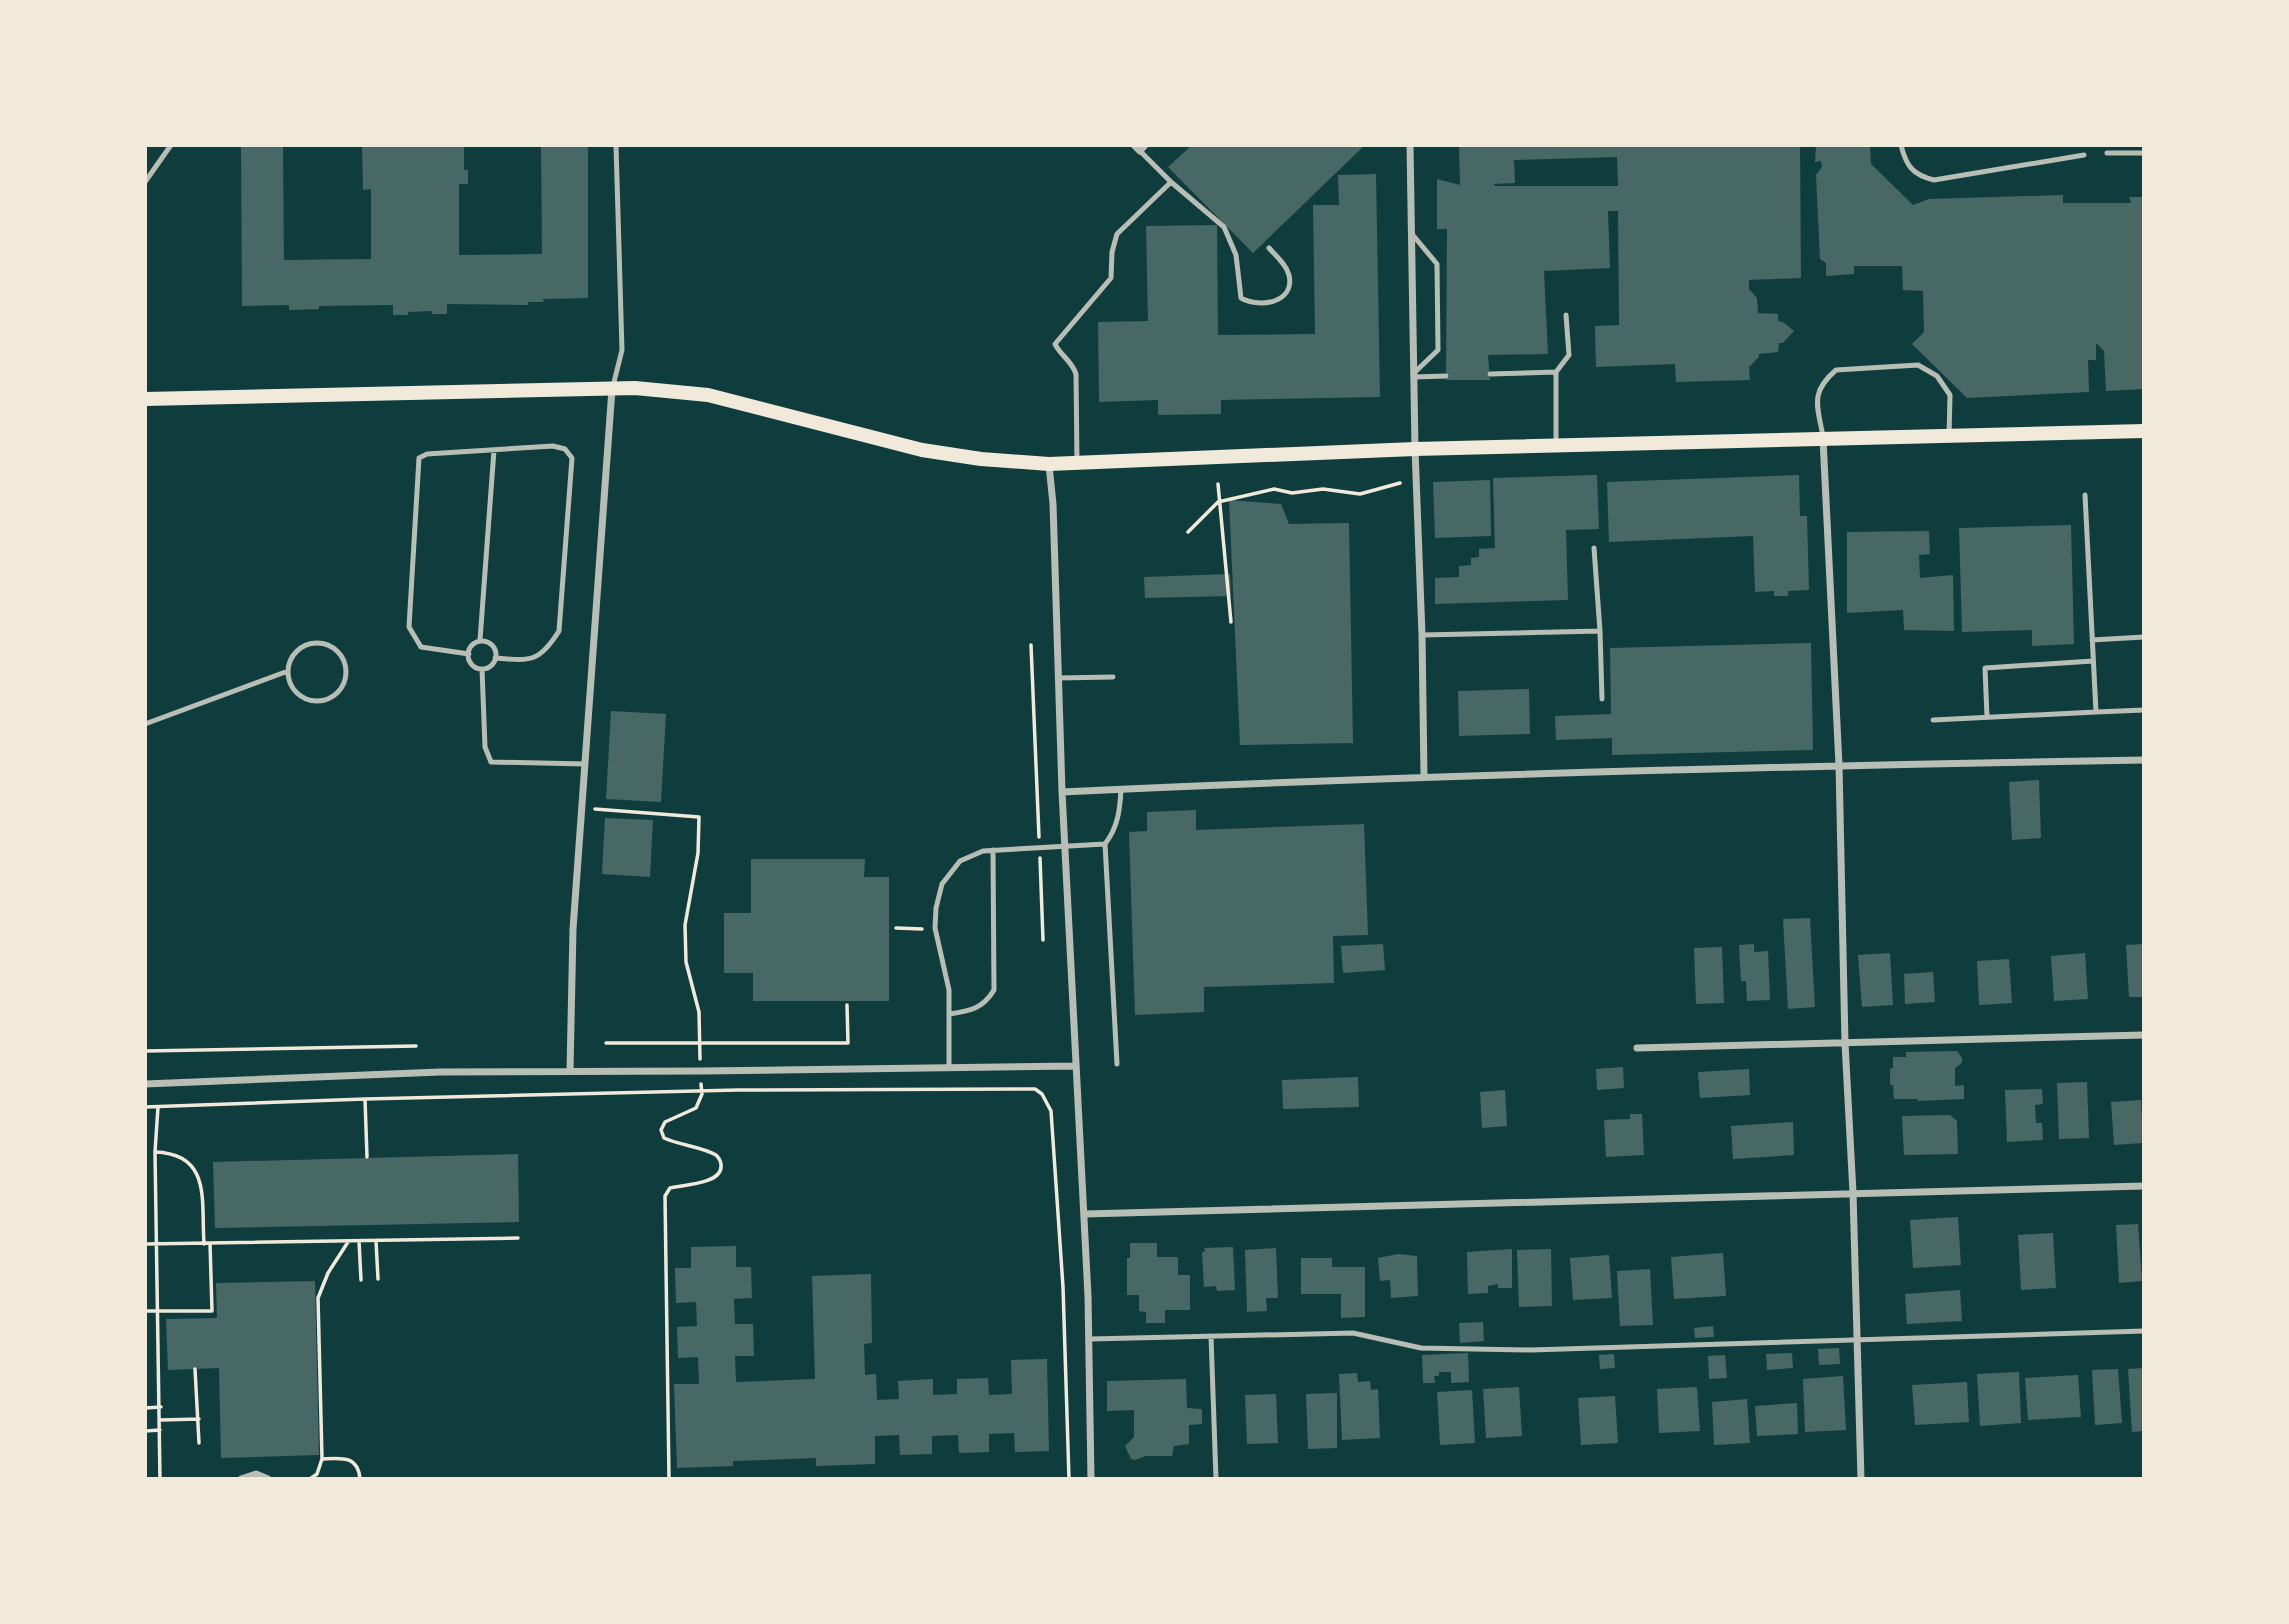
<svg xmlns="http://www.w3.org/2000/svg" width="2289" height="1624" viewBox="0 0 2289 1624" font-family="Arial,sans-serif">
<rect width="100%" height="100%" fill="#0f3d3e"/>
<path fill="#486865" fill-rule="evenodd" d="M241,145L283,147L284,260L371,259V189L363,190L362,145H464V170H468V184H459V255L542,254L541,145H588V298L543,299L544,302H528V305L447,304V314H432V311L408,312V315H393V305L319,306V309L289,310V305L242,306Z
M1192,145H1365L1253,253L1168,167Z
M1459,145H1800L1801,278L1749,280V289L1757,298L1758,313L1778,314V321L1783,322L1794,331L1783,343H1779L1778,352L1759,354V357L1749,367L1750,380L1676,382L1675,364L1596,367L1595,326L1619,325L1618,211H1608L1610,268L1544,271L1548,354L1488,355L1490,380H1446L1447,229H1437V179L1460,185ZM1617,157L1618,186H1495L1494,184L1515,183L1514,160Z
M1816,145L1870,146L1871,164L1913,205L1929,199L2063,195V203H2131L2129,197H2144V389L2106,391L2104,351L2096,343V360H2088L2089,392L1967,398L1912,344L1924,332L1923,291L1903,290L1902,266H1854V274L1826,276V263L1820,259L1816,175L1822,167L1821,161L1815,162Z
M1376,174L1380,397L1221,400V414L1158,415V400L1099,402L1098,322L1148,321L1146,226L1217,225L1218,335L1315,334L1313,205H1339L1338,175Z
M1597,475L1599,529L1566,530L1568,600L1435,604V578L1459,577V566L1471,565V558L1479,557V549L1495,548L1493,478Z
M1799,475L1800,516H1807L1809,590L1788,591V596H1774V591L1755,592L1753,536L1609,542L1607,482Z
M1490,480L1491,536L1435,538L1433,482Z
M1229,500L1281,504L1289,524L1349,523L1353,743L1240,745Z
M2071,525L2074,644L2032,646V630L1962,632L1959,528Z
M1929,531L1930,554L1919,555L1920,578L1953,575L1954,631L1904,630L1903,610L1847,613V532Z
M1230,574L1231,596L1145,598L1144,577Z
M1811,643L1813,750L1612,755V738L1556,740L1555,716L1611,714L1610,648Z
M1529,689L1530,734L1459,736L1458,691Z
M611,711L666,714L661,802L606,799Z
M2039,780L2041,838L2012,840L2009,782Z
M1196,810V830L1364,824L1368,935L1333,936L1334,983L1204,987V1012L1135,1015L1129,832L1147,831V812Z
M605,818L653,820L650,877L602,874Z
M751,859H865L864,877H889V1001H753V973H724V913H751Z
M1810,918L1815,1007L1788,1009L1783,919Z
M1383,944L1385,970L1343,973L1341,946Z
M1754,944V952L1768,951L1770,1000L1747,1001L1746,981H1741L1739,945Z
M2144,944V997H2129L2126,945Z
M1722,947L1724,1003L1696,1004L1694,948Z
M1890,953L1893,1005L1862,1007L1858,955Z
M2085,953L2088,999L2054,1001L2051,956Z
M2009,959L2012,1003L1979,1005L1977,961Z
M1933,972L1935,1002L1905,1004L1904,974Z
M1957,1051L1962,1058V1063L1955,1068V1086L1964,1085V1099L1918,1101V1099H1894L1893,1085H1890V1069L1893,1068V1057H1906V1052Z
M1623,1067L1624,1088L1597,1090L1596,1069Z
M1749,1069L1750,1095L1700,1098L1698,1072Z
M1358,1077L1359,1107L1283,1109L1282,1080Z
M2087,1082L2089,1138L2059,1139L2057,1083Z
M2042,1089L2043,1104L2035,1105L2036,1123H2042L2043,1140L2007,1142L2005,1090Z
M1505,1090L1507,1126L1482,1128L1480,1092Z
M2141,1100L2143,1143L2114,1145L2111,1102Z
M1630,1114H1642L1644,1155L1606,1157L1604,1120L1630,1119Z
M1950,1115L1957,1121L1958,1154L1904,1155L1902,1116Z
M1793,1122L1794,1155L1733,1159L1731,1126Z
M518,1154L519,1222L215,1228L213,1162Z
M1958,1217L1961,1265L1913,1268L1910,1220Z
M2138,1224L2142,1281L2119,1283L2116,1225Z
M2053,1233L2056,1288L2021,1290L2018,1235Z
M1130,1243H1157V1257H1178V1275H1190V1310H1165V1323H1146V1312L1139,1311V1295H1127V1258H1130Z
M736,1246V1267H751L752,1298L734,1299L735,1324H753L754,1356H735L736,1382L815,1379L812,1276L871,1274L872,1343L864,1344L865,1375L876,1374L877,1400L899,1399L898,1381L933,1379V1395L957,1394V1379L988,1378L989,1395L1012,1394L1011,1360L1047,1359L1049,1451L1015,1452L1014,1433L989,1434V1452L959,1453L958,1435L932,1436V1454L900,1455L899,1435L875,1436V1464L816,1466V1458L733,1461V1466L677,1468L674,1384H699L698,1357L678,1358L677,1327L697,1326L696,1302L676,1303L675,1268H691V1247Z
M1233,1247L1235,1290L1217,1291L1216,1286L1204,1287L1202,1252H1205L1204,1248Z
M1276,1248L1278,1298H1266L1267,1311L1247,1312L1245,1250Z
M1512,1249V1288H1498V1284L1488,1286V1293L1468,1294L1467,1252Z
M1551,1249L1552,1306L1519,1307L1517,1250Z
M1723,1253L1726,1296L1674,1299L1671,1257Z
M1398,1254L1417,1256L1418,1296L1391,1298L1390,1280L1380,1281L1378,1258Z
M1609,1255L1612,1298L1573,1300L1570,1258Z
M1301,1258H1332V1267H1365V1317L1341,1318V1294H1301Z
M1650,1269L1653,1325L1620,1326L1617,1271Z
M315,1281L319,1455L221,1458L219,1368L168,1370L166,1319L217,1318L216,1283Z
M1960,1290L1962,1321L1907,1324L1905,1294Z
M1483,1322L1484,1341L1460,1343L1459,1323Z
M1713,1326L1714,1337L1695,1338L1694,1328Z
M1839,1348L1840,1364L1819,1365L1818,1349Z
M1468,1353L1469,1382L1451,1383V1372H1439V1376H1434L1435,1383H1423L1422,1355Z
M1792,1353L1793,1368L1767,1370L1766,1354Z
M1614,1354L1615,1368L1600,1369L1599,1355Z
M1725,1355L1727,1378L1709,1379L1708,1356Z
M2144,1368V1431L2132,1432L2128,1369Z
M2118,1369L2122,1423L2095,1425L2092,1370Z
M2019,1372L2021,1423L1980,1426L1977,1374Z
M1357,1373L1358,1382L1370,1381L1371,1390L1378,1389L1380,1438L1342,1440L1339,1374Z
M2078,1375L2081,1417L2028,1420L2025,1378Z
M1843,1376L1846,1430L1805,1432L1803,1379Z
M1186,1379L1187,1408L1202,1409V1424L1189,1425V1444L1174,1446L1172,1456H1146L1135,1460L1131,1459L1125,1446L1134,1437V1410L1107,1411V1381Z
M1967,1382L1969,1422L1915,1425L1912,1385Z
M1519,1387L1522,1436L1486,1438L1483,1389Z
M1697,1387L1700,1431L1659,1433L1657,1389Z
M1472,1390L1475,1443L1440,1445L1437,1392Z
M1337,1393V1448L1308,1449L1306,1394Z
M1276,1394L1278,1443L1247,1444L1245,1395Z
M1615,1396L1618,1443L1581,1445L1578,1398Z
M1747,1399L1750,1443L1714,1445L1712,1402Z
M1797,1403L1798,1434L1757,1436L1755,1406Z"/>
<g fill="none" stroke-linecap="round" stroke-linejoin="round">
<path stroke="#f1e9da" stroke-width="3.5" d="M1218,484L1231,622
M1188,532L1218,502L1274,489L1292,493L1323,489L1360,494L1400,483
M1031,645L1039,837
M595,809L699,817L698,853L685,925L686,962L699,1012L700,1059
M1040,858L1043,940
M896,928L922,929
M606,1043H848L847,1005
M145,1051L416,1046
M365,1099L367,1157
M145,1107L365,1099L738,1090L1035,1089L1042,1094L1051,1111L1063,1287L1069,1479
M158,1107L155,1152L160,1479
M155,1152C212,1154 201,1201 204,1244
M359,1241L361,1280
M376,1241L378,1279
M145,1244L518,1238
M145,1311H212L210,1243
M195,1369L199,1443
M145,1408L161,1407
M161,1420L199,1419
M145,1431L160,1430
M322,1459L318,1298L328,1273L348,1242
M310,1479L317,1474L322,1459C341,1458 358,1455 360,1479
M669,1479L665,1196L670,1188C683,1185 723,1184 721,1165C721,1161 719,1158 716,1155C703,1147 679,1145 664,1138L661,1130L665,1122L696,1108L702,1094L701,1084"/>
<path stroke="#b8beb3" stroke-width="5" d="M1901,145C1906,166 1913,175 1934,180L2084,155
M1140,151L1171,182
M2107,153H2144
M145,182L171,145
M1412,234L1437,264L1438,350L1414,373
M1490,374L1556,372
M1414,377L1446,376
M613,386L622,350L616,145
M1823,437C1818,407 1809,393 1836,370L1918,365L1937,376L1950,395L1949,436
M1556,445V372L1569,355L1566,315
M1077,463L1076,374C1072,361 1060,355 1055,344L1111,278L1112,252L1117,234L1171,182L1224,227L1236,255L1241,298C1261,309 1295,302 1289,275C1286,264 1276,256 1269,248
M1600,631L1602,699
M1422,635L1600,631L1594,548
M480,640L494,450
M2092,640L2144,637
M468 655a14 14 0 1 1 28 0a14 14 0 1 1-28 0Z
M288 672a29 29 0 1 1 58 0a29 29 0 1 1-58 0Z
M469,654L421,647L409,627L419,458L427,454L553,446L565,449L572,458L559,631C539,663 530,661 495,658
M482,669L485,747L491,762L585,764
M1058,678L1113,677
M2096,712L2144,710
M1987,717L1985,668L2093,661
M1933,720L2096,712L2085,495
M145,724L288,671
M1105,844L1117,1064
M949,1014C969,1011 983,1009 994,990L993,850
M949,1067V990L935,928L936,908L942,884L960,861L983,851L1105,844C1118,827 1120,810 1121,789
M1211,1336L1216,1479
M1090,1339L1353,1333L1421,1348L1531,1350L2144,1331"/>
<path stroke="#b8beb3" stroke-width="7" d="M1134,145L1140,151L1145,145
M1410,145L1415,449L1422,635L1424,776
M1823,439L1839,765L1845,1043L1853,1193L1861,1479
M1049,465L1053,504L1062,792L1088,1296L1091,1479
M1062,792C1422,775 1783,766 2144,760
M1637,1048L2144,1035
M570,1071L573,929L612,389
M145,1084L440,1072L701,1071L1076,1066
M1085,1214L2144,1186
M241,1479L256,1474L268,1479"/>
<path stroke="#f1e9da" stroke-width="14" d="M145,399L635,388L708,395L922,450L981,459L1049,464L1415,449L2144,431"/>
</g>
<rect width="2289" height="1624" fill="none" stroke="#f1e9da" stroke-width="294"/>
</svg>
